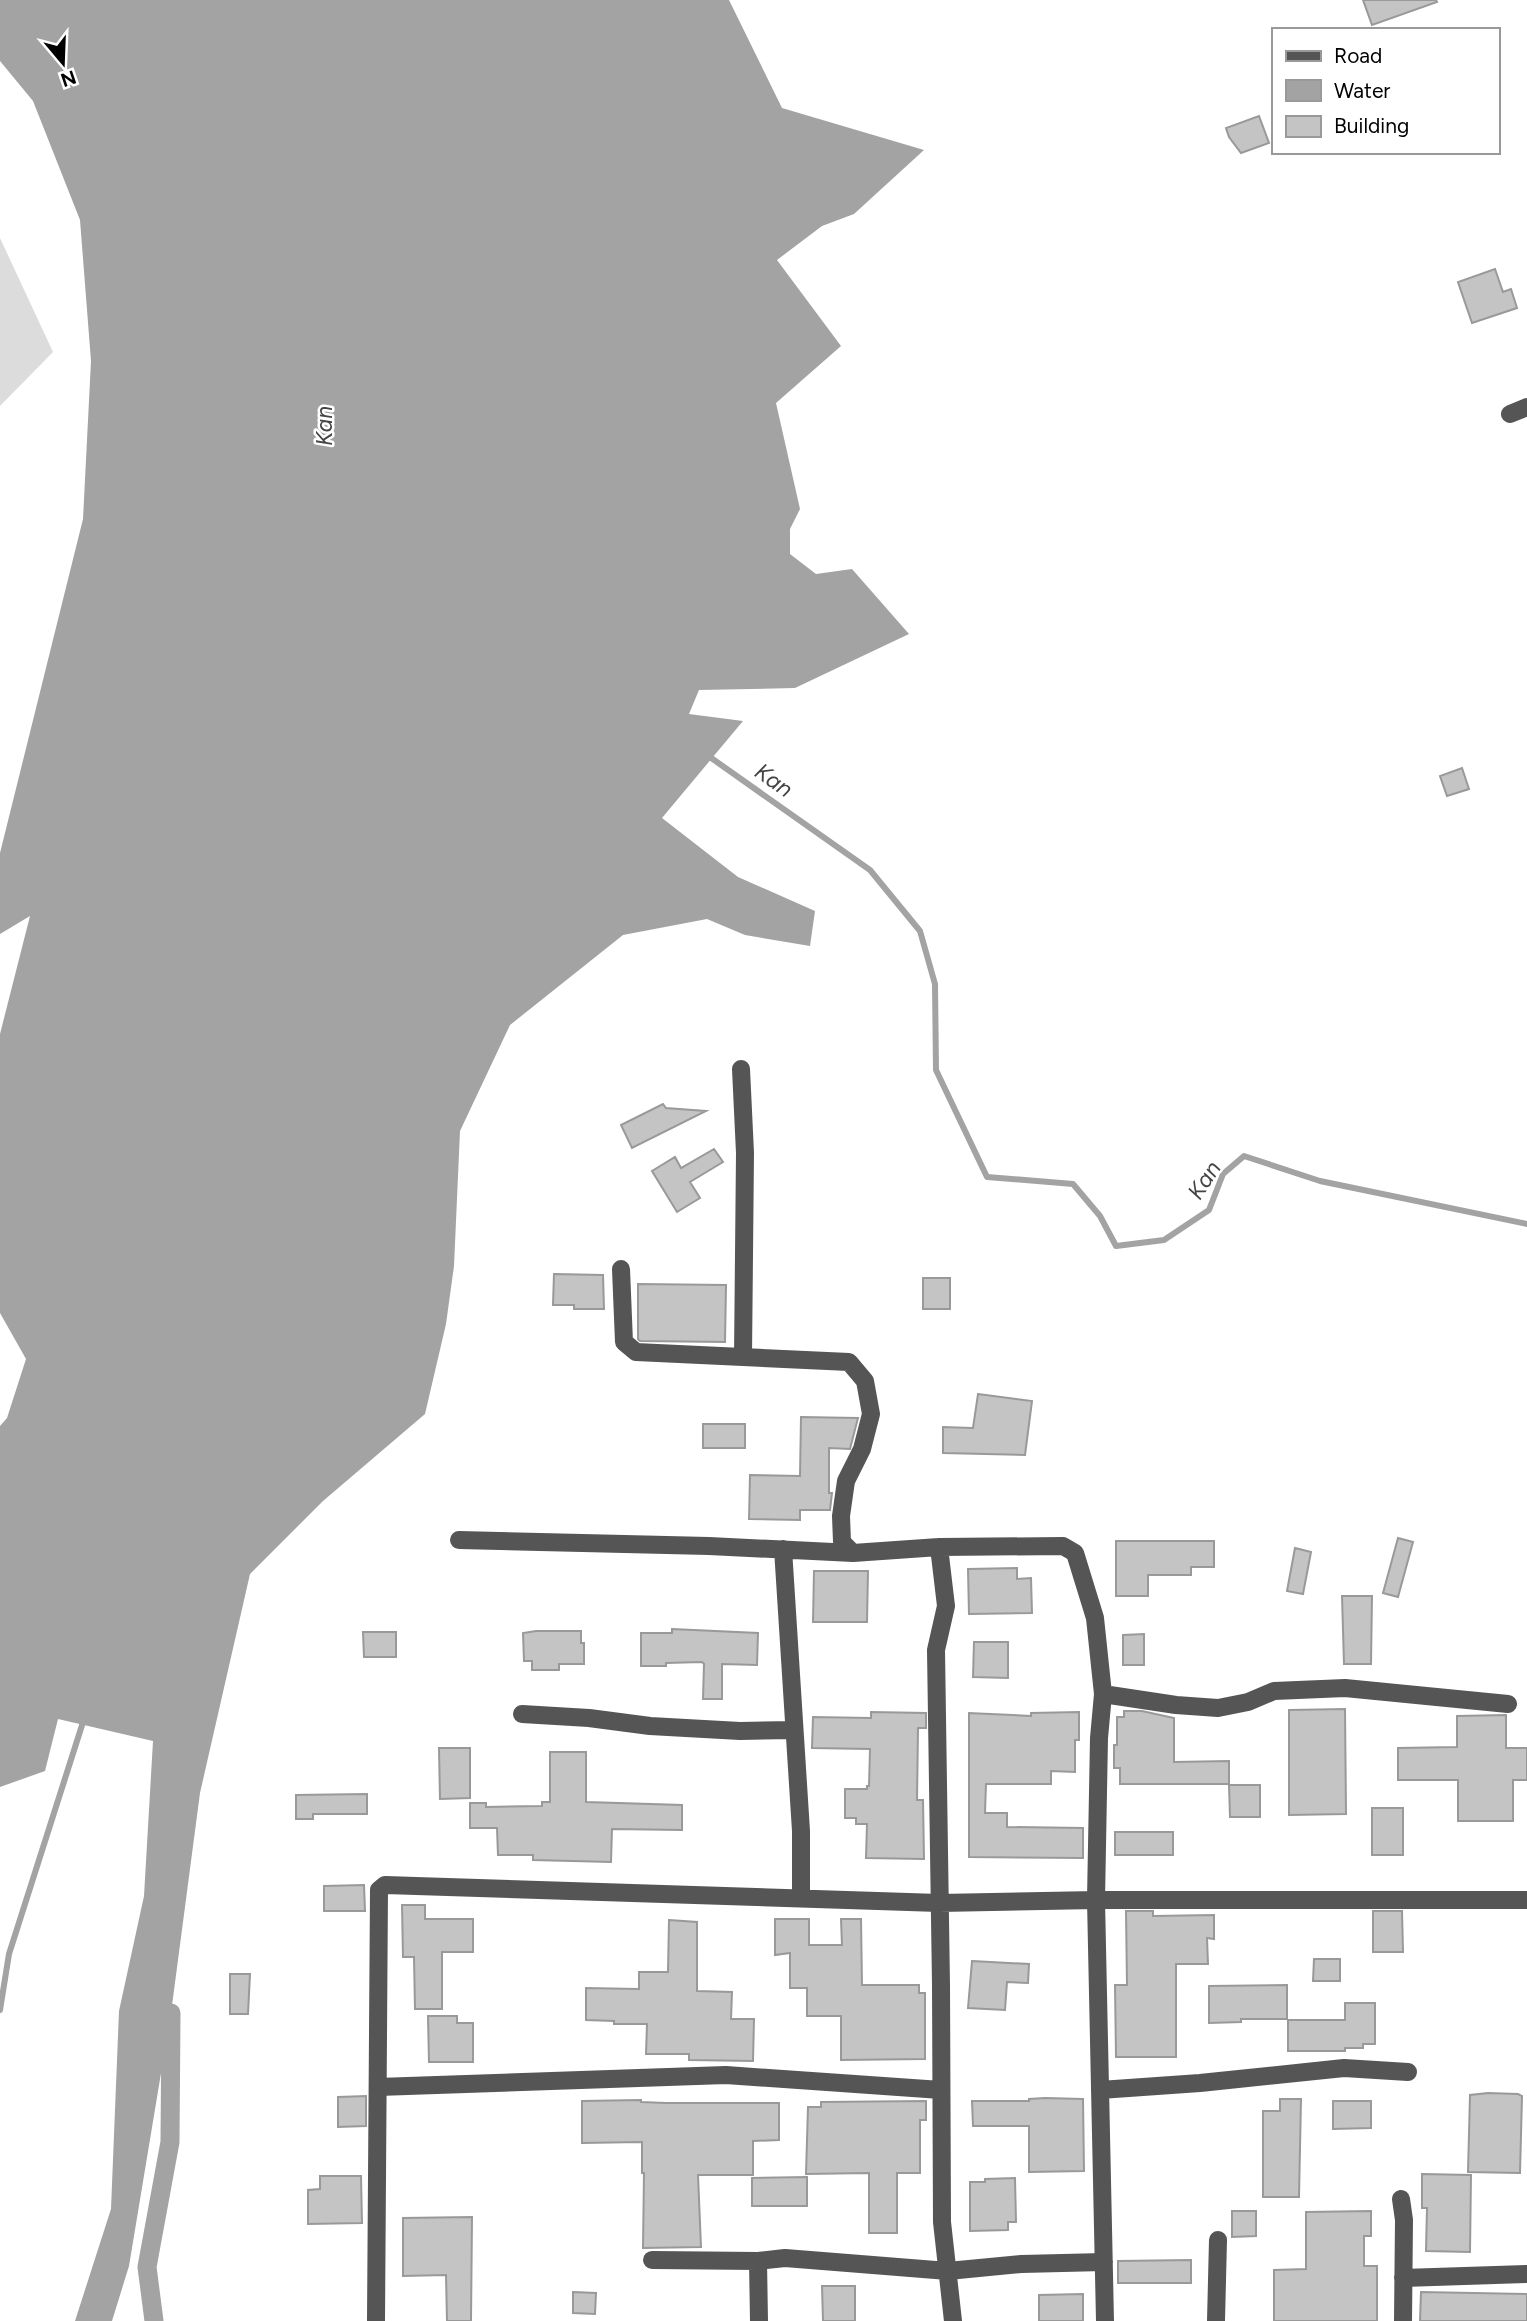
<svg xmlns="http://www.w3.org/2000/svg" width="1527" height="2321" viewBox="0 0 1527 2321" font-family="Figtree,sans-serif">
<rect width="100%" height="100%" fill="#fff"/>
<path fill="#dcdcdc" d="M0,238L53,352L0,406Z"/>
<path fill="#a3a3a3" d="M0,0H729L782,108L924,150L854,214L822,226L777,260L841,346L776,403L800,509L790,529V554L816,574L852,569L909,634L795,688L699,690L689,714L743,721L662,818L738,877L815,911L810,946L745,935L707,919L623,935L510,1025L460,1131L454,1266L446,1324L425,1414L323,1501L250,1574L200,1793L171,2013L129,2266L112,2321H75L111,2209L119,2011L144,1896L153,1741L58,1719L45,1771L0,1787V1426L7,1418L26,1359L0,1313V1034L30,916L0,934V853L83,519L91,361L80,220L33,101L0,61Z"/>
<g fill="none" stroke-linecap="round" stroke-linejoin="round">
<path stroke="#a3a3a3" stroke-width="6" d="M707,755L870,870L920,931L935,984L936,1070L987,1177L1073,1184L1100,1216L1116,1246L1164,1240L1209,1210L1223,1174L1244,1156L1320,1181L1527,1224
M0,2010L9,1954L84,1719"/>
<path stroke="#a3a3a3" stroke-width="19" d="M154,2321L147,2267L170,2142L171,2013"/>
</g>
<path fill="#c4c4c4" stroke="#999" stroke-width="2" d="M1363,0H1436L1437,2L1372,25Z
M1259,116L1269,143L1241,153L1229,137L1226,128Z
M1495,269L1503,292L1511,289L1517,308L1472,323L1458,282Z
M1462,768L1469,789L1447,796L1440,776Z
M663,1104L666,1108L706,1111L632,1148L621,1125Z
M714,1149L723,1162L690,1182L700,1198L677,1212L652,1171L675,1157L681,1168Z
M554,1274L603,1275L604,1309H574V1305H553Z
M923,1278H950V1309H923Z
M638,1284L726,1285L725,1342L640,1341L638,1339Z
M978,1394L1032,1401L1025,1455L943,1453V1427L973,1428Z
M801,1417L858,1418L850,1449L829,1448V1493H832L830,1510H800V1520L749,1519L750,1475L800,1476Z
M703,1424H745V1448H703Z
M1398,1538L1413,1542L1398,1597L1383,1593Z
M1116,1541H1214V1567H1191V1575H1148V1596H1116Z
M1295,1548L1311,1552L1303,1594L1287,1591Z
M1017,1568V1579L1031,1578L1032,1613L969,1614L968,1569Z
M814,1571H868L867,1622H813Z
M1342,1596H1372L1371,1664H1344Z
M672,1629L758,1633L757,1665L722,1664V1699H703L704,1664L702,1662L666,1663V1666H641V1633H672Z
M536,1631H581V1643H584V1664H559V1670H532V1661H524L523,1633Z
M363,1632H396V1657H364Z
M1144,1634V1665H1123V1635Z
M974,1642H1008V1678L973,1677Z
M1345,1709L1346,1814L1289,1815V1710Z
M1124,1711H1142L1174,1718V1762L1229,1761V1784H1120V1768H1114V1745H1117V1717H1124Z
M871,1712L926,1713V1728H918L917,1800H923L924,1859L866,1858L867,1824H856V1818H845V1789H867V1786H869L870,1749L812,1748L813,1717L871,1718Z
M1079,1712V1740H1075V1772L1051,1771V1784H986L985,1813H1007V1827L1083,1828V1858L969,1857V1713L1031,1716V1713Z
M1506,1715V1748H1527V1780H1513V1821H1458V1780H1398V1748L1457,1747V1716Z
M439,1748H470V1798L440,1799Z
M550,1752H586V1802L682,1805V1830L612,1829L611,1862L533,1860V1855H498L497,1828H470V1803H486V1807L542,1806V1802H550Z
M1229,1785H1260V1817H1230Z
M367,1794V1814H313V1819H296V1795Z
M1372,1808H1403V1855H1372Z
M1115,1832H1173V1855H1115Z
M364,1885L365,1911H324V1886Z
M402,1905H425V1919H473V1952H442V2009H415L414,1957H403Z
M1126,1911H1153V1916L1214,1915V1939L1207,1938L1208,1964H1176V2057H1116L1115,1985H1127Z
M1373,1911H1402L1403,1952H1373Z
M775,1919H809V1945H842L841,1919H861L862,1985H919V1993H925V2059L841,2060V2016H807V1988H790V1953L775,1955Z
M669,1920L697,1922V1991L732,1992L731,2019H754L753,2061L689,2060V2054H646L647,2024H614V2021L586,2020V1988L639,1989V1972H668Z
M1314,1959H1340V1981H1313Z
M972,1961L1029,1964L1028,1983L1007,1982L1005,2010L968,2008Z
M230,1974H250L248,2014H230Z
M1287,1985V2019H1241V2022L1209,2023V1986Z
M1345,2003H1375V2044H1363V2048H1345V2051H1288V2020H1345Z
M428,2016H457V2023H473V2062H429Z
M1488,2093L1518,2094L1522,2096L1520,2173L1468,2172L1470,2095Z
M366,2096V2126L338,2127V2097Z
M1045,2098L1083,2099L1084,2171L1029,2172V2126H973L972,2101H1029V2099Z
M1280,2099H1301L1299,2197H1263V2111H1280Z
M641,2100V2102L666,2103H779V2140L753,2141V2175H698L701,2247L643,2248L644,2173H642V2142L582,2143V2101Z
M926,2101V2120H920V2173H897V2233H869V2173L806,2174L808,2107H821V2102Z
M1333,2101H1371V2128L1333,2129Z
M1422,2174L1471,2175L1470,2252L1426,2251L1427,2208H1422Z
M320,2176H361L362,2223L308,2224V2190L320,2189Z
M807,2177V2206H752V2178Z
M1015,2178L1016,2222H1008V2230L970,2231V2182H985V2179Z
M1232,2211H1256V2236L1232,2237Z
M1371,2211V2236H1364V2266H1377V2321H1274V2270L1306,2269V2212Z
M472,2217L471,2321H447L446,2275L403,2276V2218Z
M1191,2260V2283H1118V2261Z
M822,2286H855V2321H823Z
M573,2292L596,2293L595,2314L573,2313Z
M1421,2292L1527,2294V2321H1420Z
M1083,2294V2321H1039V2295Z"/>
<g fill="none" stroke-linecap="round" stroke-linejoin="round">
<path stroke="#555" stroke-width="18" d="M1510,414L1527,407
M741,1069L745,1153L743,1357
M621,1269L624,1342L636,1352L849,1362L865,1381L871,1414L862,1449L846,1481L841,1516L842,1542L853,1553
M459,1540L709,1546L853,1553L939,1547L1063,1546L1075,1553L1095,1618L1103,1694L1099,1738L1096,1900L1105,2321
M939,1547L946,1606L936,1650L941,1985L942,2222L953,2321
M783,1549L801,1831V1897
M1103,1694L1176,1705L1218,1708L1248,1702L1274,1691L1345,1688L1508,1704
M522,1714L589,1718L650,1726L740,1731L794,1730
M378,2087L726,2075L941,2090
M1100,2090L1200,2083L1344,2068L1408,2072
M1401,2199L1404,2220L1403,2321
M652,2260L758,2261L785,2258L948,2271L1021,2264L1104,2262
M758,2261L759,2321
M1403,2278L1527,2274
M376,2321L379,1890L385,1885L939,1903L1096,1900H1527
M1216,2321L1218,2240"/>
</g>
<g text-anchor="middle" stroke-width="5" stroke-linejoin="round" paint-order="stroke">
<g font-size="23" font-style="italic" fill="#444" stroke="#fff">
<text transform="translate(324 426) rotate(-90)" y="8">Kan</text>
<text transform="translate(774 780) rotate(35)" y="8">Kan</text>
<text transform="translate(1204 1180) rotate(-57)" y="8">Kan</text>
</g>
</g>
<rect x="1272" y="28" width="228" height="126" fill="#ffffff" stroke="#999999" stroke-width="2"/>
<rect x="1286" y="51" width="35" height="10" fill="#555555" stroke="#999999" stroke-width="2"/>
<text x="1334" y="63" font-size="21" fill="#000000">Road</text>
<rect x="1286" y="80" width="35" height="21" fill="#a3a3a3" stroke="#999999" stroke-width="2"/>
<text x="1334" y="98" font-size="21" fill="#000000">Water</text>
<rect x="1286" y="116" width="35" height="21" fill="#c4c4c4" stroke="#999999" stroke-width="2"/>
<text x="1334" y="133" font-size="21" fill="#000000">Building</text>
<g transform="translate(63 63) rotate(161)" stroke="#ffffff" stroke-width="5" paint-order="stroke">
<path d="M0-5L12 26L0 18L-12 26Z" fill="#000000"/>
<text y="-10" font-size="19" font-weight="bold" text-anchor="middle" fill="#000000">N</text>
</g>
</svg>
